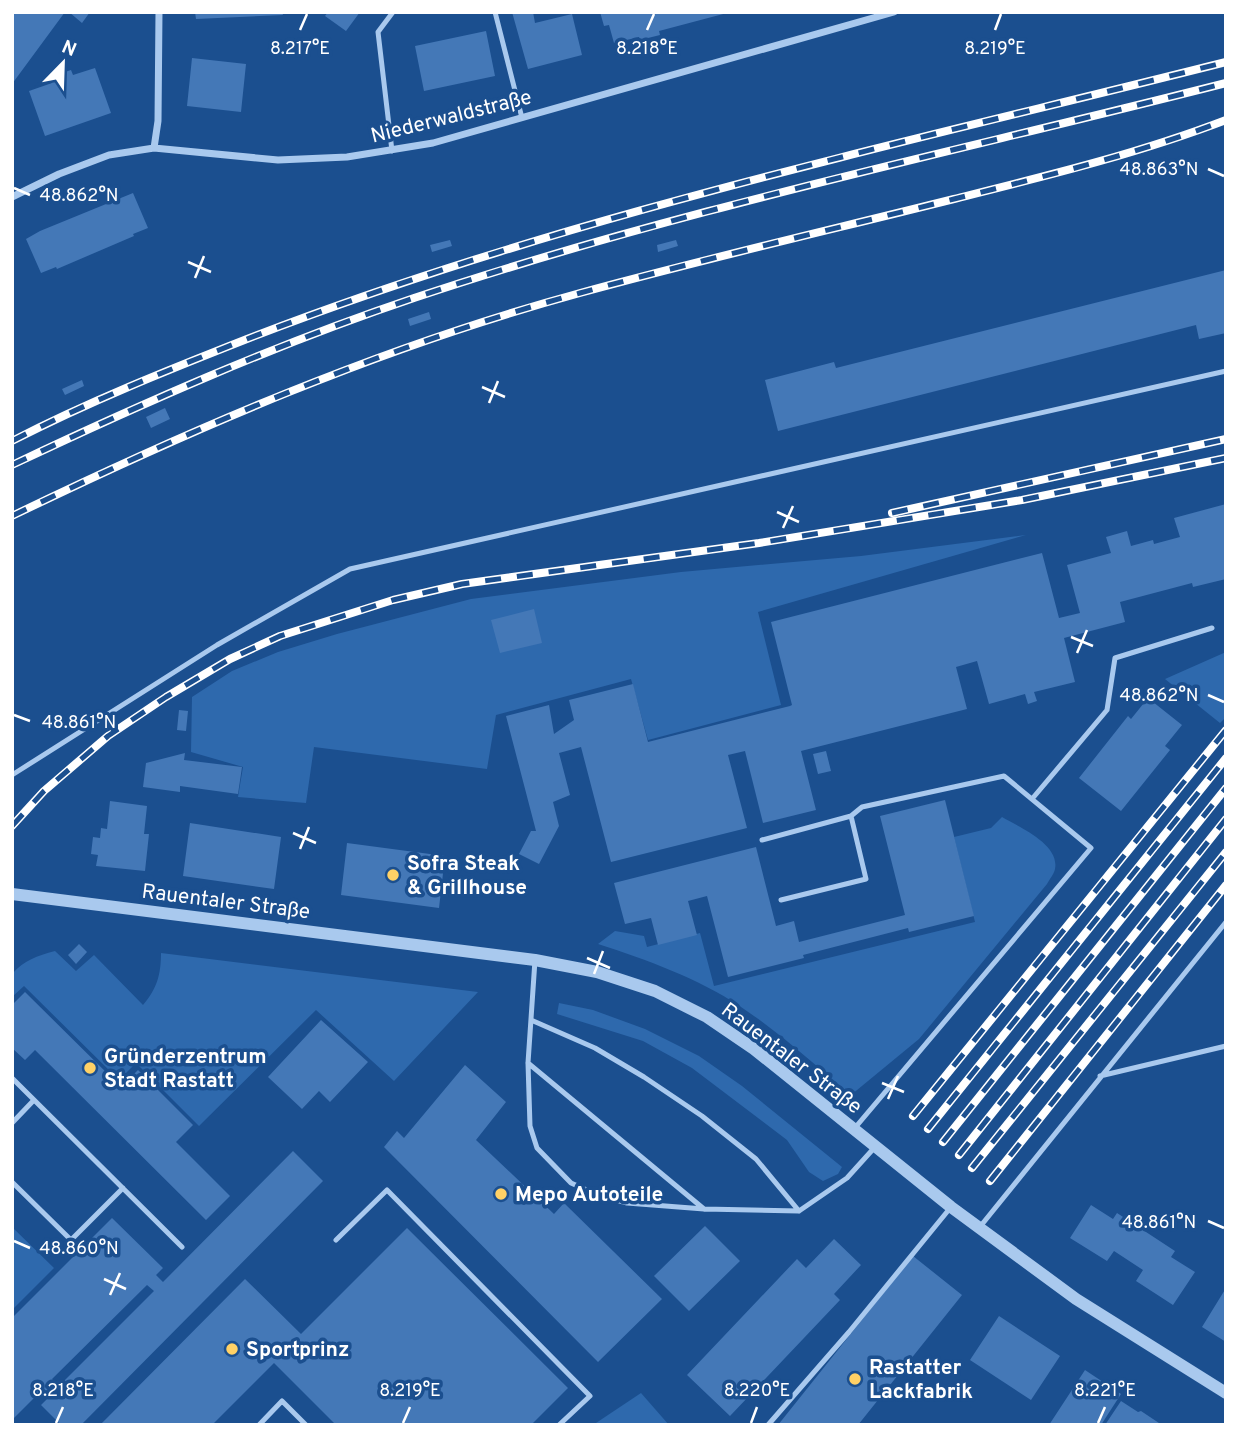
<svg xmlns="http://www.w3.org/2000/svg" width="1238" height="1437" viewBox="0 0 1238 1437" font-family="Overpass,sans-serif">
<rect width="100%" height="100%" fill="#1b4f8f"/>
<path fill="#2e69ad" d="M1026,535L758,612L781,705L648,740L631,679L496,715L487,769L314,747L306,803L238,797L243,767L191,752L192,697L232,671L278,652L337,634L471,599L681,572L861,556Z
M1226,652V717L1220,723L1165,679Z
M1002,817C1019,827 1060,844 1055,869C1054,874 1049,880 1047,884L919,1039L851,1095C815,1065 780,1033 741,1007C698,978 647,960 598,944L615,931L644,936L647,947L700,933L714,986L975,922L954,837L991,828Z
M55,951L76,971L94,955L143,1005C157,989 161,974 161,953L478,992L394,1081L316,1010L199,1126L136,1063L119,1080L24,986L12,997V974C24,960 37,956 55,951Z
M559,1003L593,1010L645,1029L699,1056L742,1086L842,1167L838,1174L823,1181L809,1172L787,1140L692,1068L643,1041L557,1014Z
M12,1227L54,1268L12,1310Z
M641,1393L669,1425H593Z"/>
<path fill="#4478b7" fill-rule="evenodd" d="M12,12H65L12,84Z
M69,12H90L82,23Z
M195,12H282L283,15L196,19Z
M328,12H360L346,31L325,16Z
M512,12H533L535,23L572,14L582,55L528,69Z
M600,12H727V13L659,31L660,35L640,40L639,37L614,43L609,25L604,26Z
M486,31L495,76L424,91L415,46Z
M192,58L246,64L241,112L187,106Z
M95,68L111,113L45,136L29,91L52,83L50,77L71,70L73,75Z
M133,193L148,228L133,234L134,236L57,269L56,267L41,273L26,239L40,231Z
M450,240L452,246L432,252L430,245Z
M676,240L678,246L658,252L657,245Z
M1226,270V333L1199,339L1196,325L778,431L765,380L834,362L836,368Z
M429,312L431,319L410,326L408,319Z
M82,380L84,386L65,395L62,389Z
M165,408L170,419L151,428L146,417Z
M1226,504V579L1193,587L1192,583L1120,602L1125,622L1064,638L1075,682L1034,692L1037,701L1028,704L1025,694L989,704L977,661L956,667L967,709L801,751L816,810L763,823L745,751L728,755L747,828L611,862L581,747L559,753L570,795L553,802L559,826L539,864L519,854L531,831H536L506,716L549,705L554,734L574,720L569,700L633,684L648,742L790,706L792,705L771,622L1042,553L1059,618L1080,613L1067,565L1111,553L1106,537L1127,531L1131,546L1153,540L1154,544L1180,537L1174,518Z
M534,609L542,643L500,653L491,620Z
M1148,698L1182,725L1165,746L1170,750L1121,811L1079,778L1128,716L1131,719Z
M179,710L188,711L186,731L177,730Z
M826,751L831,771L818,774L813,754Z
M185,753L184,760L242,767L238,794L180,786V792L143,787L146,763Z
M945,800L974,916L909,932L908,928L803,955L804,958L728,977L707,896L688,901L697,935L658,945L651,918L625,924L614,883L756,847L776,926L794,921L799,942L905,915L880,816Z
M110,801L147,806L144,834H149L145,871L96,866L98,855L91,854L93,837L100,838L101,828L107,829Z
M190,823L281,837L274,889L183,876Z
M347,843L445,856L439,908L341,895Z
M79,944L87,952L76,964L68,955Z
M25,992L121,1087L138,1070L193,1125L176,1142L230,1196L206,1220L35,1050L25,1060L12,1048V1005Z
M321,1020L368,1062L330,1102L319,1091L302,1109L268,1077Z
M465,1065L506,1102L476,1140L554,1214L564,1203L662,1299L598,1362L384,1147L397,1131L404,1138Z
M293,1151L323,1181L81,1425H61L41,1405L50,1396L43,1389L12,1420V1318L112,1218L163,1268L156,1275L163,1282ZM147,1285L154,1291L59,1386L52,1379Z
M1091,1205L1113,1219L1117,1213L1175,1251L1171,1257L1195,1272L1173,1305L1136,1281L1143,1270L1114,1251L1107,1261L1070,1238Z
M705,1226L740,1261L689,1311L654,1276Z
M407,1228L568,1388L531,1425H336L274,1363L212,1425H100L245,1279L301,1334Z
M834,1239L861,1265L834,1294L840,1300L730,1416L687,1375L797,1259L806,1268Z
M913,1256L962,1295L858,1425H778Z
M1226,1288V1342L1202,1327Z
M999,1316L1060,1356L1031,1400L970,1360Z
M1085,1370L1121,1394L1101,1425H1049Z
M1121,1401L1138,1412L1141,1411L1162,1425H1105Z"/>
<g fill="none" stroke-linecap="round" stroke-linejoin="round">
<path stroke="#a9c9ee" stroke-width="5" d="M495,12L522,118
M392,151L378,32L393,12
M12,775L217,645L350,569L1226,371
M1032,799L1107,710L1115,658L1212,628
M762,840L851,816
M781,900L866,879L851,816L862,807L1004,776L1091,848L854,1129
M535,960L528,1063L530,1126L537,1148L571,1183L598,1195L627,1203L704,1209L799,1211L847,1178L875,1147
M531,1020L595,1048L644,1077L702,1116L756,1159L799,1211
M528,1063L704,1209
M1100,1076L1226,1046
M12,1078L182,1247
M12,1123L34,1100
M12,1182L71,1240L123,1188
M979,1228L1226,922
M336,1240L387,1190L590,1396L559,1425
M259,1425L282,1401L306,1425
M768,1425L849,1332L951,1207"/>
<path stroke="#a9c9ee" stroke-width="7" d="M154,148L158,121L159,12
M12,197L59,174L109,155L154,148L278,160L347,157L433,143L894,12"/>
<path stroke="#a9c9ee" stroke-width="12" d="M12,894L535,960L597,972L655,991L707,1017L754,1049L951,1207L1076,1299L1226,1393"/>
<defs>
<path id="rail" d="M12,441C88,402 168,370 247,339C564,216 897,145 1226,62
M12,465C143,403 277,344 414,298C680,209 955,152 1226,83
M892,513L1226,439
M12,516C196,427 382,347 580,293C704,259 830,230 954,199C1046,176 1137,154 1226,120
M12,826L44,791L108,736L166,697L230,659L280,636L393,600L462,584L759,543L1022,500L1226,458
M913,1116L1226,730
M928,1129L1226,758
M943,1142L1226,788
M959,1155L1226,819
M972,1168L1226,852
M990,1181L1226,885"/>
</defs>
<use href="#rail" stroke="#fff" stroke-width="8"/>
<use href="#rail" stroke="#1b4f8f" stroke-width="5" stroke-dasharray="16" stroke-linecap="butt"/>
</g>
<path fill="none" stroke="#fff" stroke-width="2.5" d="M300,30L307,14M647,30L654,14M995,30L1001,14M1208,169L1224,176M14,188L30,195M188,262L211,272M195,278L204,256M482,387L505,397M489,403L498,381M777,512L799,522M783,528L793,506M1071,637L1093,646M1077,653L1087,630M1208,695L1224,702M14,715L30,721M293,833L316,843M300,849L309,827M587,958L610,968M594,974L603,951M882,1083L904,1092M888,1099L898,1076M1208,1221L1224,1228M14,1241L30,1248M104,1279L126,1289M110,1295L120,1273M56,1423L63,1407M403,1423L410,1407M751,1423L757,1407M1098,1423L1105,1407"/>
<g fill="#ffd166" stroke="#1b4f8f" stroke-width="2.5">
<circle cx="393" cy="875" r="7"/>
<circle cx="90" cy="1068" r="7"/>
<circle cx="501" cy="1194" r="7"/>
<circle cx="232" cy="1349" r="7"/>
<circle cx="855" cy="1379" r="7"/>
</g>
<g text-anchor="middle" stroke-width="7" stroke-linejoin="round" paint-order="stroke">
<g font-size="21" fill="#fff" stroke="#1b4f8f">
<text transform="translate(451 116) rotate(-14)" y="7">Niederwaldstraße</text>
<text transform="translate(226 901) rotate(7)" y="7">Rauentaler Straße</text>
<text transform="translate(792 1058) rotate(37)" y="7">Rauentaler Straße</text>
</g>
<g font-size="21" font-weight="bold" fill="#fff" stroke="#1b4f8f" text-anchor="start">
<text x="407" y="870">Sofra Steak<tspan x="407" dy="24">&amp; Grillhouse</tspan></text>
<text x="104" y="1063">Gründerzentrum<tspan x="104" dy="24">Stadt Rastatt</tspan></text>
<text x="515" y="1201">Mepo Autoteile</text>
<text x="246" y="1356">Sportprinz</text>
<text x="869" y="1374">Rastatter<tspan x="869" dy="24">Lackfabrik</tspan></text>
</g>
</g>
<g font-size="18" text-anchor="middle" fill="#fff" stroke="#1b4f8f" stroke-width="7" stroke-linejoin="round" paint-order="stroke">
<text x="300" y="54">8.217°E</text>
<text x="647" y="54">8.218°E</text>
<text x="995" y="54">8.219°E</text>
<text x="1159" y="175">48.863°N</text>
<text x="79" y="201">48.862°N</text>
<text x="1159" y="701">48.862°N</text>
<text x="79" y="728">48.861°N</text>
<text x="1159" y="1228">48.861°N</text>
<text x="79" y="1254">48.860°N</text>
<text x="63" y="1396">8.218°E</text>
<text x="410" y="1396">8.219°E</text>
<text x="757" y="1396">8.220°E</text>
<text x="1105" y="1396">8.221°E</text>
</g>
<rect width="1238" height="1437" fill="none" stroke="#ffffff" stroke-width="28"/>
<g transform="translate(63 63) rotate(23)" stroke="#1b4f8f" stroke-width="5" paint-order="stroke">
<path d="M0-5L12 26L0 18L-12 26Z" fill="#ffffff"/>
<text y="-10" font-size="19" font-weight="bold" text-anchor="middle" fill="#ffffff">N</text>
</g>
</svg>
